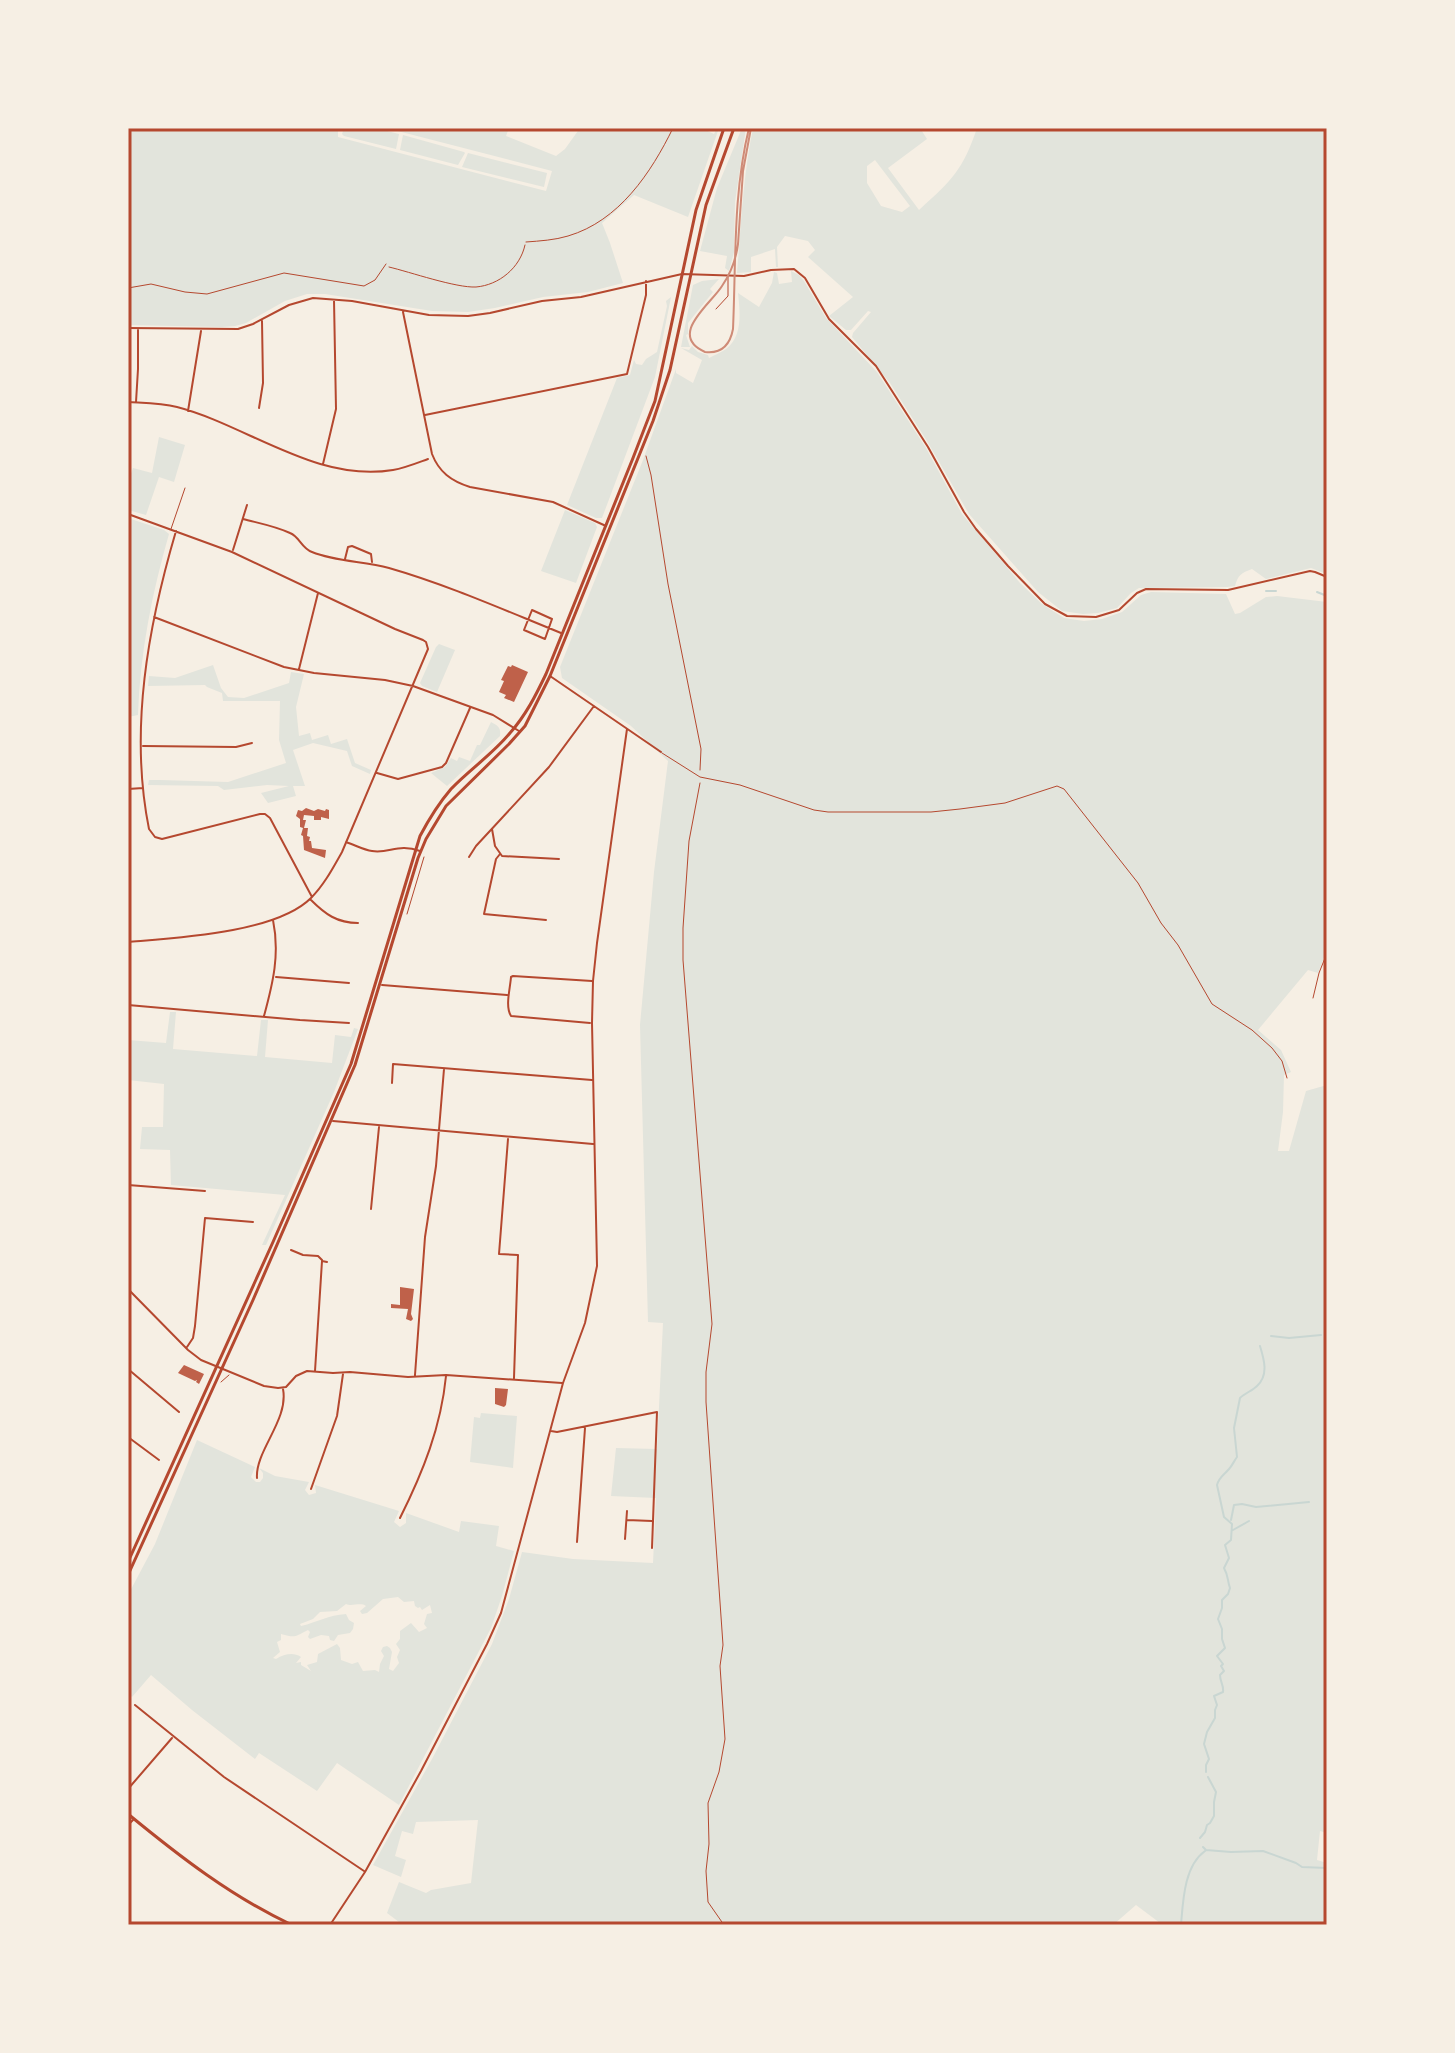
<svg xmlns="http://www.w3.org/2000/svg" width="1455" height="2053" viewBox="0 0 1455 2053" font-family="'Fira Sans',sans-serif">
<rect width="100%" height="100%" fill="#f6efe4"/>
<path fill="#e2e4dc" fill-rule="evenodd" d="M128,128H335L338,131V137L546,191L552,171L386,128H509L506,136L556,156L565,149L580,128H701L714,134L717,128H719L688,217L634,195L602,223L610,243L623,283L588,292L543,297L495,308L468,312L432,311L325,294H307L285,301L246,323L235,326L222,327L128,325Z
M344,128H375L399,134L396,149L344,136L342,134Z
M742,128H746L735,202L734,252L729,271L725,268L727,256L700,251L717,188Z
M753,128H920L927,139L888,168L919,210C952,180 963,170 977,128H1327V574L1311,568L1266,579L1252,569C1241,573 1238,575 1235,586L1227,587L1139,588L1131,593L1117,608L1098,613L1083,614L1062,611L1038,592L969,514L927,441L890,383L852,337L853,333L871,312L868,311L851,330H846L829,316L853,297L808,257L815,250L808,241L785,236L777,247L778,267H776L775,249L751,257V272L737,273C741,225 743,176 753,128ZM875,160L910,206L902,212L881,206L867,183V166Z
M403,135L464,152L465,153L458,165L400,150Z
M468,153L547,173L544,187L462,167Z
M791,271L799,275L804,281L826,318L877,372L926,448L962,514L1020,583L1042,604L1064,618L1084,621L1102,619L1122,612L1141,595L1151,592L1226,594L1235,614L1240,613L1266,597L1277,596L1327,602V950L1318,973L1308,970L1258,1030L1281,1050L1291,1072L1284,1075L1283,1112L1278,1151H1289L1306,1091L1327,1085V1833L1320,1831L1317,1860L1327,1863V1925H1167L1160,1923L1136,1905L1113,1925H403L387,1913L399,1882L426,1893L431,1890L471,1883L478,1820L416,1822L413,1834L402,1831L395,1856L406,1860L401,1877L373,1865L432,1759L492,1644L509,1599L522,1552L573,1559L653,1563L656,1498L611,1496L616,1448L657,1449L663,1323L648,1322L640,1025L654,872L668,761L631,726L562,678L560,667L643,460L676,369V373L693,383L702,360L681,348L689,350L692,346L698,352L708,355L709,358C713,356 720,353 726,349C743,336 740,312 738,293L759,307L772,283L774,272L777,273L779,284L792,282Z
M719,279L710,289L713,292L688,323V334L686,335L690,347H681L693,285L702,281Z
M671,297L655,377L602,518H596L567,505L617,378L630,375L634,360L636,364L642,365L646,359L657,352L667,306L666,301Z
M159,437L185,445L174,482L159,477L146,515L128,510V482L133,468L152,473Z
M565,510L595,523L597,527L576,583L541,571Z
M128,518L164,530L169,534C152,593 140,653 138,715L128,717Z
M439,644L455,650L437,692L422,686L420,683L436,647Z
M213,665L221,688L228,697L244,698L289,683L291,672L304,674L296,707L299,736L310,733L312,740L328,735L331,744L347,739L355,763L371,770L370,774L352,766L347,751L313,743L293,750L305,786H293L296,796L268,803L261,793L289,786L267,785L224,790L218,786L148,785L149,780H160L228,782L286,763L279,740L280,701H223L222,693L207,687L205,685L148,686L149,676L175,678Z
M491,722C498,726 501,727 500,736L447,786L431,773L445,767L451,758L457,761L459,757L470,761L477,745H480Z
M170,1012H176L173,1049L257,1056L261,1020H268L265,1057L332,1063L335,1035L351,1037L354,1028L358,1029L334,1092L266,1245H262L285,1195L171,1185L170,1150L140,1149L142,1127H163L164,1084L128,1080V1040L166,1043Z
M481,1413L517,1416L513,1468L470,1462L474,1417L480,1418Z
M197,1440L255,1467L251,1477L256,1482H260L263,1478V1473L259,1468L275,1476L309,1482L305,1490L309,1495L316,1493L315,1485L399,1511L394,1522L400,1527L406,1523V1513L459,1532L461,1521L499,1526L496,1546L514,1551L502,1596L491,1628L399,1805L337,1763L317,1791L259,1753L255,1759L192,1710L151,1675L132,1697L128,1693V1595L155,1544ZM398,1597L404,1602L414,1601L415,1606L418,1608L420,1607L422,1610L430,1605L432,1613L427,1614L424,1624L427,1628L419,1632L411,1623L400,1631V1639L396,1644L400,1650L397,1657L399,1663L393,1671L389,1669L392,1652L390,1648L387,1646L383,1647L381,1651L384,1656L380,1664L379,1672L375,1670L363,1671L358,1662L352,1664L341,1660L340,1648L337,1644L318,1654L317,1662L307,1665L311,1671L301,1665V1662L296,1663L301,1657C293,1652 285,1654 276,1659L273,1658L280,1652L277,1642L281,1640V1634C296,1638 294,1637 308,1630L310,1632L308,1637L310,1639L321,1635L329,1636L330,1640L334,1641L338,1635L350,1633L353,1629L354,1623L349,1620L346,1614C328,1615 318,1622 301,1626L300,1624L313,1619L320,1612L337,1611L346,1604C352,1607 360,1602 366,1606L360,1611L362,1614L367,1613L383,1599Z"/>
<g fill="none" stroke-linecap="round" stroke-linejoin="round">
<path stroke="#c9d6d2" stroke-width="2" d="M1266,591H1276
M1317,592L1327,596
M1271,1336L1289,1338L1321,1335
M1231,1520L1234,1505L1242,1504L1256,1507L1309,1502
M1233,1530L1249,1521
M1206,1772V1765L1209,1759L1204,1744L1207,1732L1215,1718V1710L1217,1705L1214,1696L1223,1692C1224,1685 1220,1682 1220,1675L1224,1671L1221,1666L1223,1664L1217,1656L1225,1648L1222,1639V1629L1218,1619L1222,1608V1600L1228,1594L1230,1588C1227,1580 1229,1577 1224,1568L1229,1558L1225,1545L1231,1540L1232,1524L1224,1517L1217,1485C1219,1477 1224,1475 1229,1469C1232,1466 1234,1461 1237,1457L1234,1428L1240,1398C1245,1393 1252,1391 1257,1386C1269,1375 1264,1359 1260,1346
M1200,1838L1205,1832L1207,1825L1210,1823L1214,1816V1802L1216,1792L1208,1777
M1203,1847L1206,1850L1231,1852L1263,1851L1296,1863L1302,1867L1327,1868
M1181,1925C1183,1901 1184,1866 1205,1851"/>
</g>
<path fill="#bf614a" d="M512,665L528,672L514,702L504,698L506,695L499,692L504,681L501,680L508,666L511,667Z
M306,808L314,811L318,809L325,811L326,809L329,810V819L321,817V820H314V816L304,815L303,820H306L304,828H308L307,836L310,837L309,841H311L312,848L326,850L325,858L304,850L303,836L301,835L303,828L300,827V819L296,816L298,810L302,811Z
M400,1287L414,1289L411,1314L413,1319L411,1321L406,1319L408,1309L391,1308V1304L400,1305Z
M184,1365L204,1374L199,1384L196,1382L197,1380L195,1381L178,1373Z
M495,1388L508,1389L506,1405L504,1407L495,1404Z"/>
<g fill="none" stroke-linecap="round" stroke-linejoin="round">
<path stroke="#b5482f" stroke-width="1" d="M389,267C410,272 456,288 476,287C499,285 520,268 525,245
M646,456L651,475L668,584L701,749L700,770
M700,783L689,841L683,928V960L712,1324L706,1372V1402L723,1645L720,1666L725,1739L719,1772L708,1803L709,1844L706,1871L708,1902L724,1925
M407,914L424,857
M221,1382L229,1375"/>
<path stroke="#b5482f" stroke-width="1" d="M526,242C540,241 555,240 568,236C619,221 651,173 673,128
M128,288L151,284L185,292L207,294L284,273L364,286L375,280L386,264
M716,309L728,296V276
M171,529L185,488
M662,753L700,777L740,785L814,810L828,812H931L960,809L1005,803L1057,786L1064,789L1138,883L1161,923L1178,945L1212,1004L1252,1030L1272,1048L1282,1061L1287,1078
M1313,998L1319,973L1327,953"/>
<path stroke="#b5482f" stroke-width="2" d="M403,312L432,454C439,472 451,481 470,487L553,502L606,526
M128,328L238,329L253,324L289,305L313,298L352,301L429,315L468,316L490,313L542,301L581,297L682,274L744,276L771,270L794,269L805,278L829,319L876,366L928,447L964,512L976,529L1008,566L1045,604L1067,616L1096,617L1119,610L1137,593L1146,589L1228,590L1310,571L1315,572L1327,577
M128,402C144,403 161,403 177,407C247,425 316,483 393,470C405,468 417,463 428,459
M136,402L138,369V330
M259,408L263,383L262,321
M188,411L201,331
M425,415L627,374L646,295V281
M323,464L336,409L334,300
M128,514L232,552L395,629L423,640L426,642L428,649L342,852C333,868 324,885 311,898C276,933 176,938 128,942
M243,519C258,523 275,526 290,533C300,537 301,548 312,552C337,562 364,561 389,568C448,585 504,610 561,633
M176,531C148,626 129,730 149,829L155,837L162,839L260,814H265L270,818L312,897
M233,550L247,505
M345,559L348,547L352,546L371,554L372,562
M532,610L552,619L545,639L524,630Z
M154,617L284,667L314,673L385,680L413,686L493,715L519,731
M299,669L318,593
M550,676L661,752
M143,746L236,747L252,743
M377,773L398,779L442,767L446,763L470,708
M128,789L143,788
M492,829L495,846L502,856L559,859
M346,842C355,845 364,850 372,851C389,854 398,843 420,851
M500,854L496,859L484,914L546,920
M469,857L476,846L549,767L594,706
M311,900C325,914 337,923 358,923
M276,977L349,983
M382,985L507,995
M128,1005L300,1020L349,1023
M264,1016C273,983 280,954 273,920
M590,1023L511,1016C505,1006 510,990 511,977L513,976L592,981
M392,1083L393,1064L592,1080
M333,1121L593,1144
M508,1139L499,1254L518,1255L514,1378
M128,1185L205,1191
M371,1209L379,1127
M291,1250L303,1255L318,1256L322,1260
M128,1289L188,1350L201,1360L264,1386L278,1388L286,1387L296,1376L307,1371L333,1373L350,1372L408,1377L446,1375L562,1383
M187,1347L193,1338L195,1326L205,1218L253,1222
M128,1369L179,1412
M315,1371L322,1261L327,1262
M415,1375L425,1237L436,1166L444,1069
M551,1431L557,1432L657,1412L652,1548
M128,1437L159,1460
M257,1478C255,1451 289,1420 283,1389
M311,1489L337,1416L343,1374
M400,1518C423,1472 441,1427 446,1376
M627,1520L652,1521
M625,1539L627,1511
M577,1542L585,1428
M135,1705L224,1777L364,1871
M128,1789L172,1738
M128,1825L133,1820
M128,1921L132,1925
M330,1925L365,1872L421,1771L487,1644L501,1613L563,1383L585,1323L597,1266L592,1023L593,981L597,943L627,729"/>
<path stroke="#b5482f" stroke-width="3" d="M128,1562L273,1242L351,1064L420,836C429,819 439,803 451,789C470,769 493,754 510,733C526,715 536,695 546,674L633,458L655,401L696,210L724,128
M128,1575L253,1300L355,1065L418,858L426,839L446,806L509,744L525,726L550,676L653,421L670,370L706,205L734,128
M128,1814C179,1856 232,1897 292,1925"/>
<path stroke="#cf8b77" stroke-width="2" d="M749,128C733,193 736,262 733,329C730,345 722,354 705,352C667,335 711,304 722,286C731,273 736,259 738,244L743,171L751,128"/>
</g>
<rect width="1455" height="2053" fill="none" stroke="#f6efe4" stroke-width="260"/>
<rect x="130" y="130" width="1195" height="1793" fill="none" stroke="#b5482f" stroke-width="3"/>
</svg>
